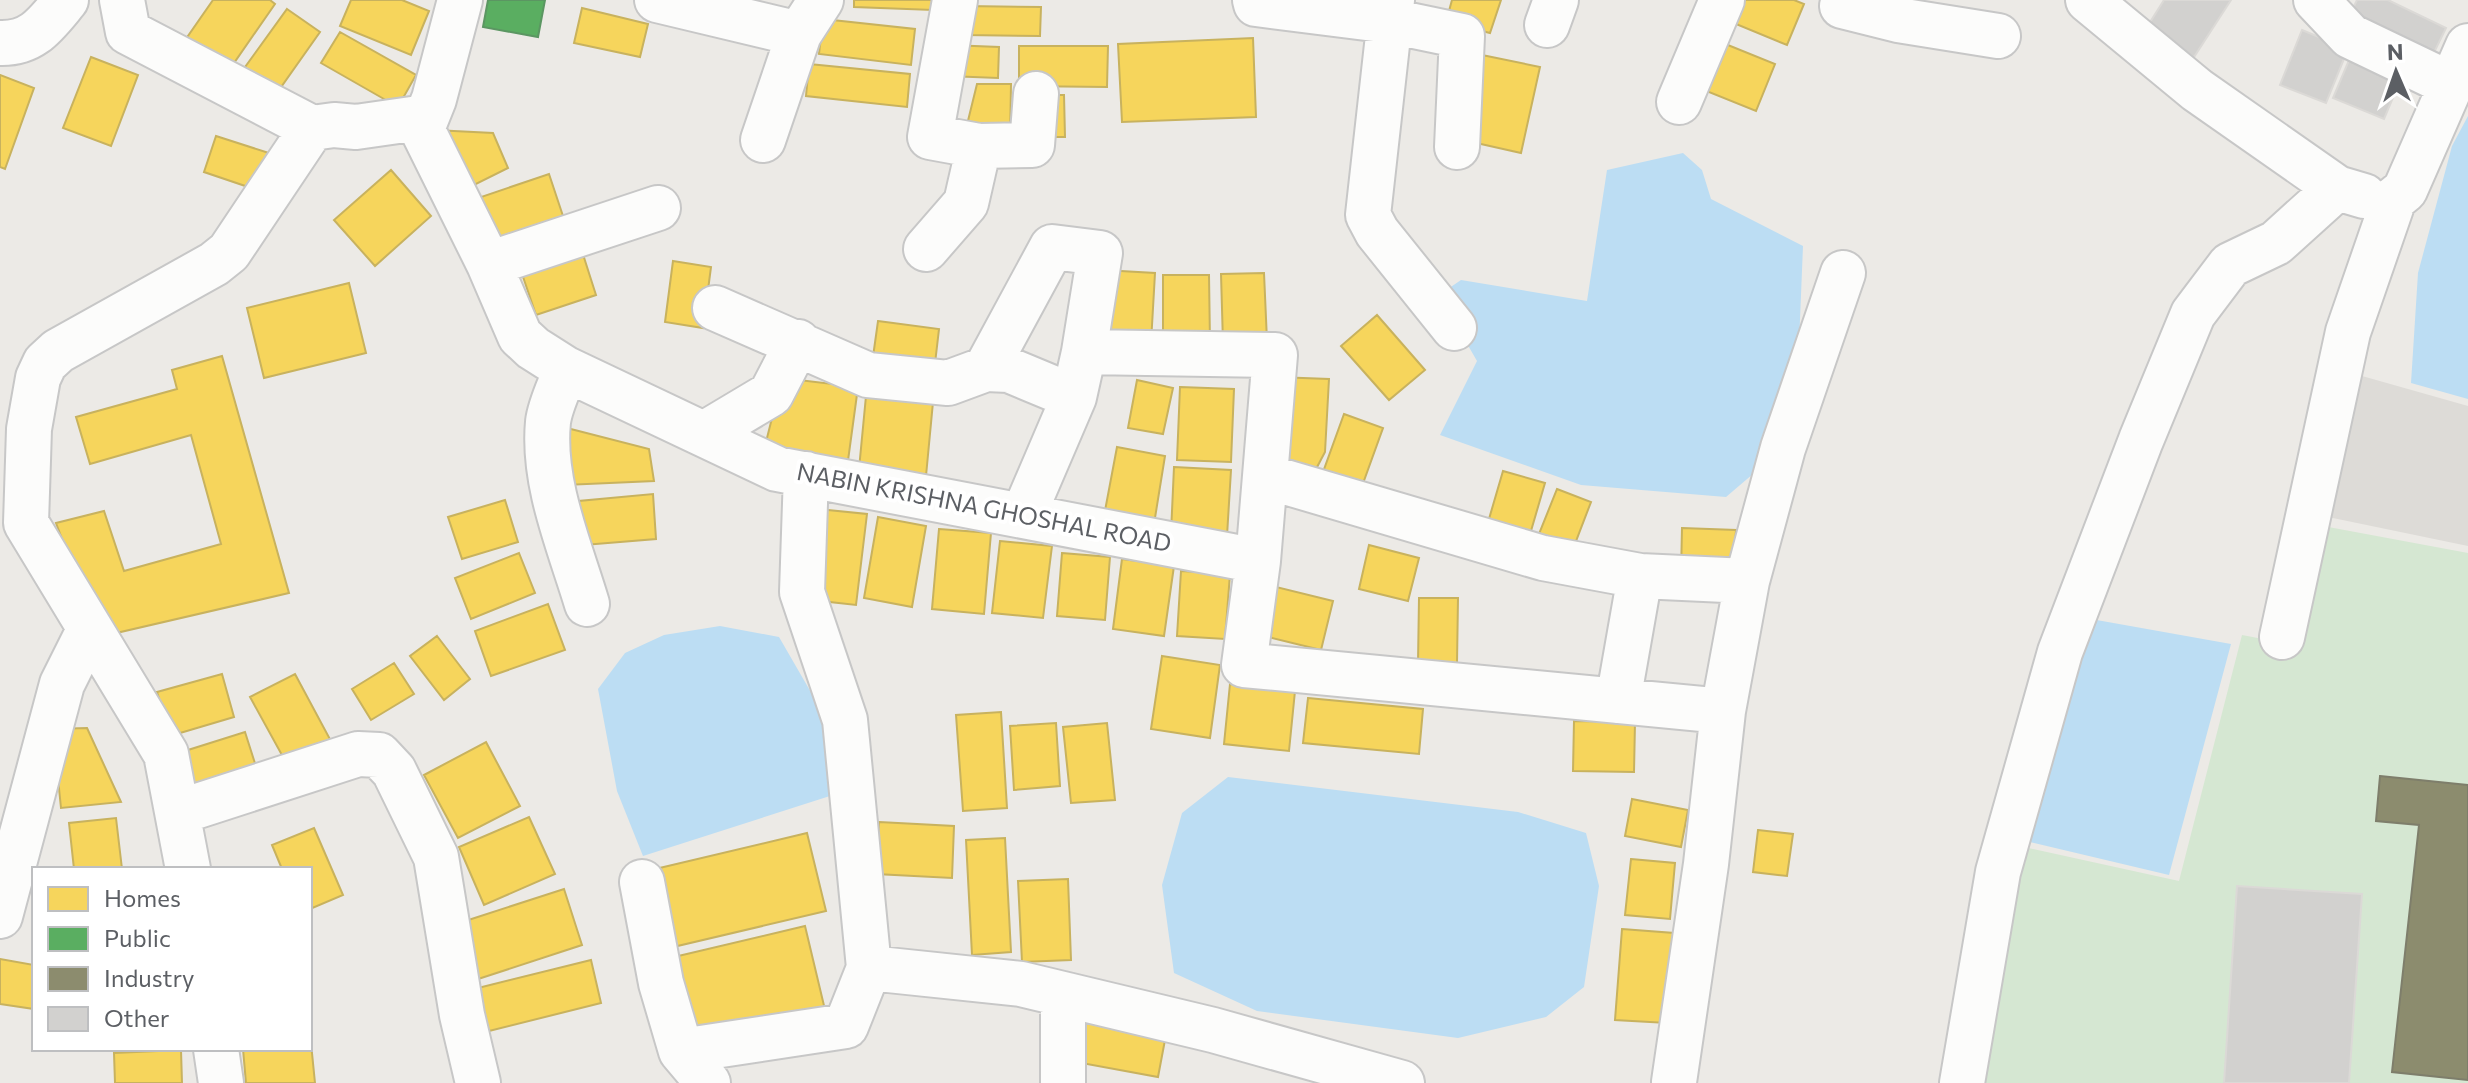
<svg xmlns="http://www.w3.org/2000/svg" width="2468" height="1083" viewBox="0 0 2468 1083" font-family="Commissioner,sans-serif">
<rect width="100%" height="100%" fill="#eceae6"/>
<path fill="#dddbd7" d="M2355,374L2468,406V546L2328,517Z"/>
<path fill="#d5e7d2" d="M2323,526L2468,553V1083H1982L2019,846L2179,881L2242,635L2295,645Z"/>
<path fill="#bcddf3" d="M2468,116V399L2411,383L2418,273L2452,146Z
M1683,153L1702,170L1711,199L1803,246L1799,344L1767,462L1726,497L1581,485L1440,435L1477,361L1439,295L1461,280L1587,301L1607,170Z
M2091,619L2231,644L2169,875L2030,842Z
M720,626L779,637L827,720L833,795L643,856L617,791L598,689L625,653L664,635Z
M1228,777L1518,812L1586,833L1599,886L1584,987L1546,1017L1458,1038L1257,1011L1174,973L1162,885L1182,813Z"/>
<path fill="#f6d55c" stroke="#c8b25e" stroke-width="2" d="M213,0H270L275,4L225,76L181,46Z
M351,0H402L429,11L411,55L340,26Z
M854,0H934L933,10L854,7Z
M1452,0H1501L1490,33L1446,22Z
M1726,0H1794L1804,4L1787,45L1719,17Z
M965,6L1041,7L1040,36L965,35Z
M582,8L648,24L640,57L574,43Z
M287,9L320,32L274,97L240,74Z
M823,19L915,29L911,65L819,54Z
M340,32L416,75L398,107L321,63Z
M1253,38L1256,117L1122,122L1118,44Z
M1713,39L1775,64L1756,111L1694,86Z
M949,45L999,47L998,78L948,76Z
M1019,46H1108L1107,87L1019,86Z
M1482,55L1540,67L1521,153L1463,140Z
M91,57L138,75L111,146L63,128Z
M809,64L910,74L907,107L806,96Z
M0,75L34,88L5,169L0,167Z
M977,84H1011L1010,139L964,137Z
M1041,95H1064L1065,137H1042Z
M434,130L493,133L508,168L462,191Z
M216,136L275,155L263,192L204,172Z
M391,170L431,216L375,266L334,220Z
M549,174L567,228L500,250L481,197Z
M580,245L596,295L536,315L519,265Z
M673,261L711,267L703,328L665,322Z
M1103,270L1155,273L1151,343L1098,339Z
M1264,273L1267,341L1223,343L1221,274Z
M1163,275H1209L1210,343L1163,344Z
M349,283L366,353L264,378L247,308Z
M1377,315L1425,370L1389,400L1341,346Z
M878,321L939,329L934,372L872,364Z
M222,356L289,593L99,637L56,523L104,511L124,571L221,544L191,435L90,464L76,417L177,389L172,370Z
M1276,377L1329,379L1325,452L1316,469L1272,458Z
M782,378L858,387L847,468L765,446Z
M1137,380L1173,388L1163,434L1128,428Z
M1180,387L1234,389L1231,462L1177,460Z
M866,396L933,402L926,476L859,469Z
M1344,414L1383,428L1357,500L1318,486Z
M563,427L649,449L654,481L565,485Z
M1117,447L1165,456L1154,524L1104,516Z
M1174,467L1231,470L1227,536L1171,533Z
M1503,471L1545,483L1526,548L1484,536Z
M1557,489L1591,502L1568,562L1533,549Z
M653,494L656,539L572,546L568,502Z
M505,500L518,542L462,559L448,517Z
M818,509L867,514L856,605L821,601Z
M878,517L926,526L912,607L864,598Z
M1682,528L1736,530L1733,576L1681,574Z
M939,529L991,533L984,614L932,609Z
M1000,541L1052,546L1043,618L992,613Z
M1369,545L1419,558L1408,601L1359,589Z
M519,553L535,593L471,619L455,578Z
M1062,553L1110,557L1105,620L1057,616Z
M1122,559L1174,566L1164,636L1113,629Z
M1181,571L1230,574L1225,639L1177,636Z
M1264,584L1333,601L1321,650L1252,633Z
M1419,598H1458L1457,663H1418Z
M548,604L565,650L491,676L475,631Z
M437,636L470,679L444,700L410,656Z
M1162,656L1220,665L1210,738L1151,729Z
M394,663L414,694L371,720L352,689Z
M222,674L234,717L170,736L157,692Z
M295,674L332,743L288,766L250,697Z
M1230,684L1295,691L1289,751L1224,744Z
M1308,698L1423,709L1419,754L1303,743Z
M1001,712L1007,808L963,811L956,715Z
M1574,721L1635,722L1634,772L1573,771Z
M1056,723L1060,786L1014,790L1010,726Z
M1107,723L1115,800L1071,803L1063,727Z
M87,728L121,802L61,808L53,729Z
M245,732L260,779L185,804L169,756Z
M486,742L520,806L458,838L424,775Z
M1632,799L1688,810L1681,847L1625,836Z
M529,817L555,874L484,905L459,847Z
M116,818L122,869H74L69,823Z
M879,822L954,826L952,878L876,874Z
M314,828L343,895L310,909V869H282L272,845Z
M1758,830L1793,834L1787,876L1753,872Z
M807,833L826,911L669,948L651,870Z
M1005,838L1011,952L972,955L966,840Z
M1631,859L1675,863L1670,919L1625,915Z
M1068,879L1071,960L1022,962L1018,881Z
M564,889L582,945L469,982L450,926Z
M805,926L826,1014L694,1045L674,957Z
M1622,929L1674,933L1667,1023L1615,1020Z
M0,959L34,965V1009L0,1004Z
M591,960L601,1003L477,1034L466,991Z
M1086,1009L1168,1024L1158,1077L1076,1062Z
M310,1033L315,1083H246L243,1049H310Z
M181,1050L182,1083H115L114,1053Z"/>
<path fill="#5aae61" stroke="#5b9662" stroke-width="2" d="M488,0H545L538,37L483,27Z"/>
<path fill="#8c8c6e" stroke="#7e7e6b" stroke-width="2" d="M2380,776L2468,785V1080L2392,1072L2419,825L2376,821Z"/>
<path fill="#d2d1cf" stroke="#dbd9d6" stroke-width="2" d="M2164,0H2231L2194,57L2147,27Z
M2357,0H2388L2446,28L2428,65L2345,24Z
M2302,30L2348,49L2326,103L2280,85Z
M2352,53L2403,74L2384,119L2333,98Z
M2237,886L2362,894L2349,1083H2224Z"/>
<g fill="none" stroke-linecap="round" stroke-linejoin="round">
<defs>
<path id="street" d="M122,0L128,32L312,128L334,125L356,127L426,117
M460,0L434,99L422,129L489,264L520,336L533,348L566,369L777,469L1258,561L1244,665L1723,711
M657,0L799,34
M955,0L930,137L979,146L1032,145L1036,94
M1255,0L1256,4L1390,21L1462,36L1457,147
M1392,0L1368,215L1377,232L1454,328
M1844,0L1842,6L1898,20L1998,36
M2088,0L2197,90L2337,188L2364,196
M2316,0L2350,36L2450,84
M1547,25L1556,0
M0,43C33,44 46,24 66,0
M1679,102L1722,0
M763,140L799,34L821,0
M926,249L966,203L979,146
M489,264L658,208
M715,308L868,375L948,383L986,369L1009,370L1074,397
M566,369C560,386 550,405 548,422C542,483 570,547 587,604
M986,369L1052,247L1100,253L1084,352
M704,434L771,394L798,342
M806,474L802,592L845,720L869,968L1021,984L1213,1030L1402,1083
M1265,476L1543,558L1640,576
M1023,516L1074,397L1084,352L1275,355L1258,561
M2282,637L2348,332L2394,199L2405,190L2468,46
M1618,701L1640,576L1747,581
M179,812L358,754L379,755L394,771L436,857L462,1015L478,1083
M188,869L166,754L26,523L29,429L38,378L45,363L58,351L214,264L229,252L312,128
M642,882L661,983L681,1051L708,1083
M0,916L62,684L89,630
M1063,994V1083
M216,1049L221,1083
M681,1051L846,1026L869,968
M1674,1082L1706,864L1723,711L1747,581L1783,448L1843,273
M1962,1083L1998,872L2060,652L2141,440L2193,314L2230,265L2276,243L2337,188"/>
</defs>
<use href="#street" stroke="#c7c7c7" stroke-width="48"/>
<use href="#street" stroke="#fcfcfb" stroke-width="44"/>
</g>
<g text-anchor="middle" stroke-width="8" stroke-linejoin="round" paint-order="stroke">
<g font-size="24" fill="#5c5f64" stroke="#fff">
<text transform="translate(984 508) rotate(11)" y="8">NABIN KRISHNA GHOSHAL ROAD</text>
</g>
</g>
<rect x="32" y="867" width="280" height="184" fill="#ffffff" stroke="#bebfc1" stroke-width="2"/>
<rect x="48" y="887" width="40" height="24" fill="#f6d55c" stroke="#bebfc1" stroke-width="2"/>
<text x="104" y="907" font-size="24" fill="#5c5f64">Homes</text>
<rect x="48" y="927" width="40" height="24" fill="#5aae61" stroke="#bebfc1" stroke-width="2"/>
<text x="104" y="947" font-size="24" fill="#5c5f64">Public</text>
<rect x="48" y="967" width="40" height="24" fill="#8c8c6e" stroke="#bebfc1" stroke-width="2"/>
<text x="104" y="987" font-size="24" fill="#5c5f64">Industry</text>
<rect x="48" y="1007" width="40" height="24" fill="#d2d1cf" stroke="#bebfc1" stroke-width="2"/>
<text x="104" y="1027" font-size="24" fill="#5c5f64">Other</text>
<g transform="translate(2396 72) rotate(358)" stroke="#ffffff" stroke-width="6" paint-order="stroke">
<path d="M0-6L14 30L0 20L-14 30Z" fill="#5c5f64"/>
<text y="-12" font-size="22" font-weight="bold" text-anchor="middle" fill="#5c5f64">N</text>
</g>
</svg>
